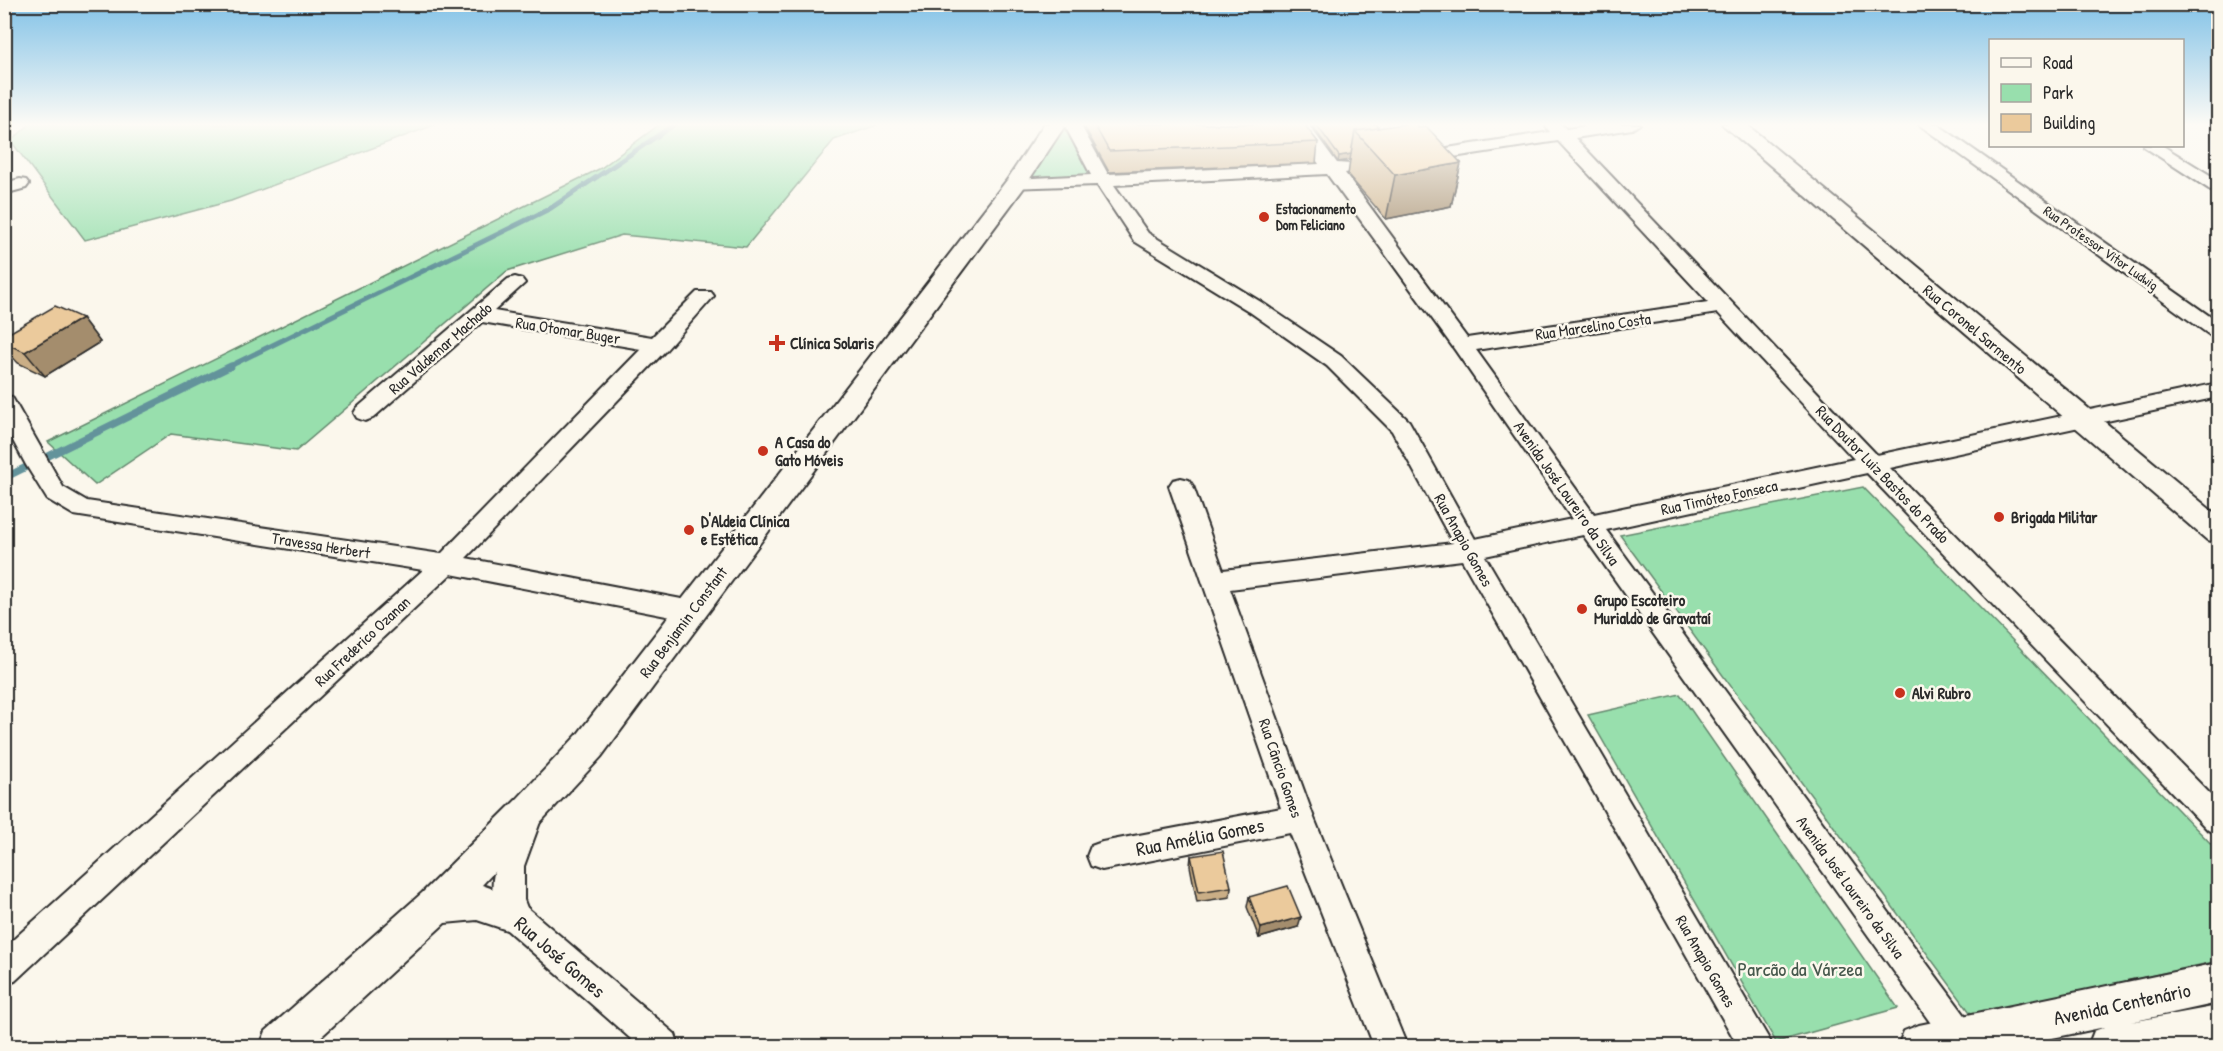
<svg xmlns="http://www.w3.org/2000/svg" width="2223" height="1051" viewBox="0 0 2223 1051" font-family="'Patrick Hand',sans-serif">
<rect width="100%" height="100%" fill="#fbf7ec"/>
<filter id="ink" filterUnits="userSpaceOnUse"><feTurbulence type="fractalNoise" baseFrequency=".0167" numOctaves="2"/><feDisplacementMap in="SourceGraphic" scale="12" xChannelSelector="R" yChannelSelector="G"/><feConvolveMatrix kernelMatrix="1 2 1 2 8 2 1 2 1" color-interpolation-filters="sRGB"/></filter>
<g filter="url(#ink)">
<path fill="#98dfad" stroke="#62856c" stroke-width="1.5" d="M30,124H437L231,201L85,240L11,141Z
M660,124H880L834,140L746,247L622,235L507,271L296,451L171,434L95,485L48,442L601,168Z
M1065,124L1092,175L1027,177Z
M1863,487L2218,851V961L1972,1015L1620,535Z
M1680,694L1898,1008L1776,1042L1588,715Z"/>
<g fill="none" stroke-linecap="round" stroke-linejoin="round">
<path stroke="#63939b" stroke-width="5" d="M228,367L551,208L675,124"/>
<path stroke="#63939b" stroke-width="7" d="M4,478L231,366"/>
<defs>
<path id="minor" d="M1064,124H1080L1108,174L1319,164L1291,124H1308L1337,163L1351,164L1354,168L1351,172L1345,173L1467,338L1708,302L1558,141L1421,162L1412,157L1421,152L1550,132L1544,124H1561L1566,129L1599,124H1640L1632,129L1575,138L1877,455L2218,383V397L1890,468L2218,802V834L2208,830L1867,473L1606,530L1973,1026L1978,1038L1974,1046H1947L1583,535L1485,556L1773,1046H1738L1462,560L1230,589L1314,818L1407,1046H1374L1290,833L1102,870L1091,866L1087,856L1091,846L1102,842L1281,808L1169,486L1173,480L1181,478L1189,480L1193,486L1223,570L1453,543L1392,431L1327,366L1247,310L1134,241L1097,185L1009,188L1006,184L1009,180L1015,179L1091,175ZM1327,174L1455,350L1572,519L1475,539L1409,421L1341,356L1261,302L1148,233L1114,185ZM1718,313L1854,459L1594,514L1476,350Z
M1918,124H1937L2218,322V337L2211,336Z
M2143,146H2163L2218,180V192L2212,191Z
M20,179L26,180L29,184L26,188L4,194V183Z
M515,277L522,279L525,283L494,311L652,337L697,292H711L714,296L666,350L466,558L692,601L701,604L705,611L701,618L692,621L451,574L15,981L4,985V948L423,570L74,515L47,499L26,465L4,424V395L12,397L63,487L87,501L441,554L641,349L482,322L373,418L365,421L357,418L354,413L357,408L508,279Z
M525,809L535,813L540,822L524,866V905L675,1034L679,1046H639L499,923C483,886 499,848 515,813Z"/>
<path id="major" d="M1044,124H1066L1023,189L601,757L482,885L524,900L529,913L524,926L510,931L477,920L445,923L311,1046H260L266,1031L422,893L517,799L577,735L1007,180Z
M1722,124H1746L2218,516V543L2207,540Z
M2218,963V1003L2131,1022L2218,1006V1046H2088L2094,1031L2105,1027L2014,1046H1898L1904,1031L1919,1025Z"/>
</defs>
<use href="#minor" stroke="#2b2b2b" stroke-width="4"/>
<use href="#major" stroke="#2b2b2b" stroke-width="4"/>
<use href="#minor" fill="#fbf7ec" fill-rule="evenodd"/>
<use href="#major" fill="#fbf7ec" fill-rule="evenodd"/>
</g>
<path fill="#caae86" stroke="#2b2b2b" stroke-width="1.5" d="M1083,124H1304L1318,142L1316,163L1109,172Z
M1314,124H1376L1379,128L1418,127L1461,163L1451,206L1386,219L1348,175L1350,160L1338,162L1313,127Z
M82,318L100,342L45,376L18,363L4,348V336Z
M1191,856L1231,887L1230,897L1197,902L1190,866Z
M1249,897L1298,927L1259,938L1247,907Z"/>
<path fill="#a48d6d" stroke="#2b2b2b" stroke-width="1.5" d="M1351,154L1350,160L1338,162L1339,156Z
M1461,163L1451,206L1386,219L1395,175Z
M82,318L100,342L45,376L25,352Z
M1301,917L1298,927L1259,938L1261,928Z"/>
<path fill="#ebca9c" stroke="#2b2b2b" stroke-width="1.5" d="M1094,124H1304L1318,142L1109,151Z
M1316,124H1376L1379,128L1355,131L1351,154L1339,156Z
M1405,124H1416L1418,127L1426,126L1461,163L1395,175L1355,131Z
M55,306L82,318L25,352L4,343V336Z
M1223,851L1231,887L1199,892L1191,856Z
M1288,886L1301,917L1261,928L1249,897Z"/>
</g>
<linearGradient id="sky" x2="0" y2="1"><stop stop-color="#82c2e7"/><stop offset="0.46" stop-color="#fdfbf6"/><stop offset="1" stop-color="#fdfbf6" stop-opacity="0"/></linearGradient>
<rect width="2223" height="271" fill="url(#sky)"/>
<g fill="#c8321e" stroke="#fbf7ec" stroke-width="2">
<circle cx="1264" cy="217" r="6"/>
<path d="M774 334h6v6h6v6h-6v6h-6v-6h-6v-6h6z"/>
<circle cx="763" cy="451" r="6"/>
<circle cx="1999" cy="517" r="6"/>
<circle cx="689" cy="530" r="6"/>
<circle cx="1582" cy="609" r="6"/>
<circle cx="1900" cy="693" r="6"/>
</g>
<g text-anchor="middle" stroke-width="5" stroke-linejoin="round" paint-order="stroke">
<g font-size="14" font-weight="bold" fill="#2b2b2b" stroke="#fbf7ec" text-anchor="start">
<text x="1276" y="214">Estacionamento<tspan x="1276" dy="16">Dom Feliciano</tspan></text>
</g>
<g font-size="14" fill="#2b2b2b" stroke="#fbf7ec">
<text transform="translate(2101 248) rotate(35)" y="5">Rua Professor Vitor Ludwig</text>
</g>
<g font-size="16" fill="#2b2b2b" stroke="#fbf7ec">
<text transform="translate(1593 326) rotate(-8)" y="6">Rua Marcelino Costa</text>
<text transform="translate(1975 329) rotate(40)" y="6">Rua Coronel Sarmento</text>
<text transform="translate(568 330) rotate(9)" y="6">Rua Otomar Buger</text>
<text transform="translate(440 348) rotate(-41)" y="6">Rua Valdemar Machado</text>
<text transform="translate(1883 474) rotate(46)" y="6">Rua Doutor Luiz Bastos do Prado</text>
<text transform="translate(1567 493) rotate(55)" y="6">Avenida José Loureiro da Silva</text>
<text transform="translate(1719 497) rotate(-12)" y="6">Rua Timóteo Fonseca</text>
<text transform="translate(1464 540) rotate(61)" y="6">Rua Anapio Gomes</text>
<text transform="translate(321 545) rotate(9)" y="6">Travessa Herbert</text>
<text transform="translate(683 622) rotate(-53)" y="6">Rua Benjamin Constant</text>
<text transform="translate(362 641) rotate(-43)" y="6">Rua Frederico Ozanan</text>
<text transform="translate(1281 768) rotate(71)" y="6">Rua Câncio Gomes</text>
<text transform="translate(1851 887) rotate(54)" y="6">Avenida José Loureiro da Silva</text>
<text transform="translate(1706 961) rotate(60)" y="6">Rua Anapio Gomes</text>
</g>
<g font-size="16" font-weight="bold" fill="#2b2b2b" stroke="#fbf7ec" text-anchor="start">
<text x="790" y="349">Clínica Solaris</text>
<text x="775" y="448">A Casa do<tspan x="775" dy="18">Gato Móveis</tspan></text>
<text x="2011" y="523">Brigada Militar</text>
<text x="701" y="527">D'Aldeia Clínica<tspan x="701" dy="18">e Estética</tspan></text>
<text x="1594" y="606">Grupo Escoteiro<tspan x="1594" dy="18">Murialdo de Gravataí</tspan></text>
<text x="1912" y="699">Alvi Rubro</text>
</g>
<g font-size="20" fill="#2b2b2b" stroke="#fbf7ec">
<text transform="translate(1200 837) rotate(-11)" y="7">Rua Amélia Gomes</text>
<text transform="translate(560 957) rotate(41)" y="7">Rua José Gomes</text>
<text transform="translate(2122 1004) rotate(-12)" y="7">Avenida Centenário</text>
</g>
<g font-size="20" fill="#46584c" stroke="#fbf7ec">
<text x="1800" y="976">Parcão da Várzea</text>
</g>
</g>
<rect width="2223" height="1051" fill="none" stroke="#fbf7ec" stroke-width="24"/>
<rect x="12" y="12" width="2199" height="1027" fill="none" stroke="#2b2b2b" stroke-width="2" filter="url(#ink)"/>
<rect x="1989" y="39" width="195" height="108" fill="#fbf7ec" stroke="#a8a59f" stroke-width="1.5"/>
<rect x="2001" y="58" width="30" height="9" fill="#fbf7ec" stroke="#a8a59f" stroke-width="1.5"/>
<text x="2043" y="69" font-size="18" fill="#2b2b2b">Road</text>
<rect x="2001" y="84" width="30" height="18" fill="#98dfad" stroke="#a8a59f" stroke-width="1.5"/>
<text x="2043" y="99" font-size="18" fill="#2b2b2b">Park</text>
<rect x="2001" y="114" width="30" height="18" fill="#ebca9c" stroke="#a8a59f" stroke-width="1.5"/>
<text x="2043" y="129" font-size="18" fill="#2b2b2b">Building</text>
</svg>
